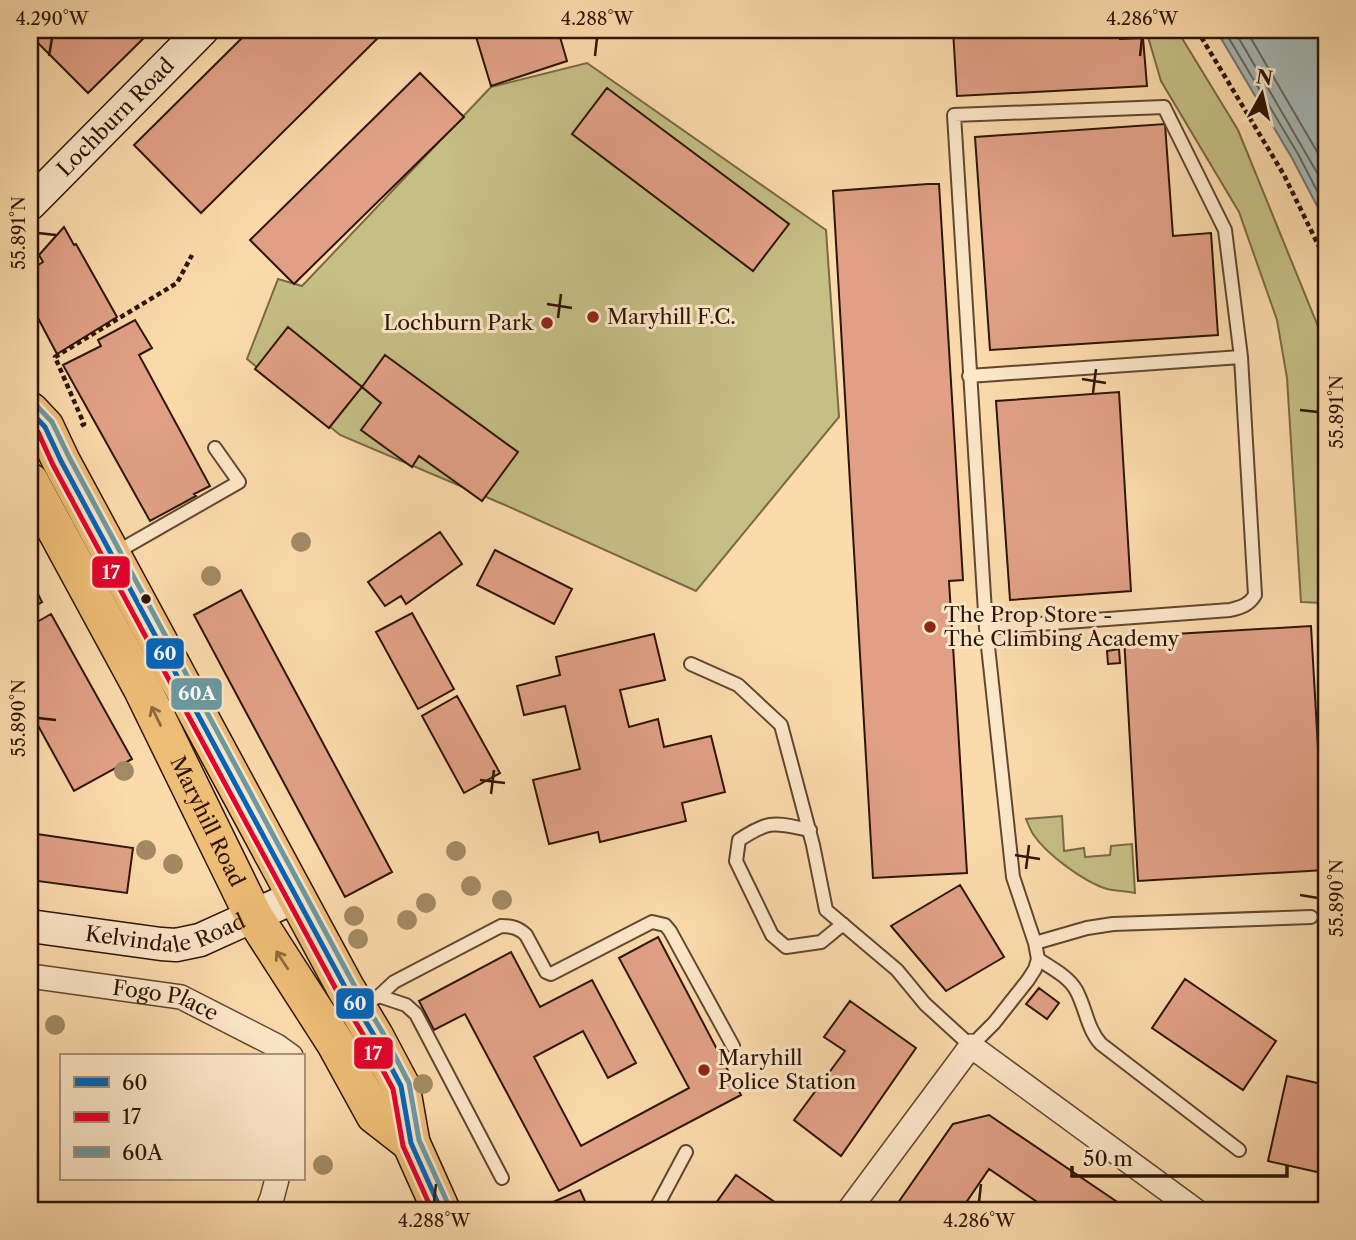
<svg xmlns="http://www.w3.org/2000/svg" width="1356" height="1240" viewBox="0 0 1356 1240" font-family="'Libre Caslon Text',serif">
<rect width="100%" height="100%" fill="#fbdaac"/>
<filter id="stains"><feTurbulence type="fractalNoise" baseFrequency=".00286" numOctaves="4"/><feColorMatrix values="0 0 0 0 .2 0 0 0 0 .09 0 0 0 0 .02 0 0 0 .5 -.17"/></filter>
<radialGradient id="worn" r=".72"><stop offset=".6" stop-color="#630" stop-opacity="0"/><stop offset="1" stop-color="#630" stop-opacity=".3"/></radialGradient>
<path fill="#c5be85" stroke="#7a6a44" stroke-width="2" d="M1146,30H1177L1238,130L1324,341L1326,351V624L1324,603L1301,602L1287,378L1277,320L1239,212L1161,81Z
M587,63L826,230L839,417L696,591L505,505L340,435L247,359L278,279L302,286L491,87Z
M1062,816L1064,851L1084,848L1085,857L1110,855L1111,846L1132,844L1135,893C1126,891 1116,891 1107,889C1084,882 1046,854 1033,834C1030,829 1028,824 1026,819Z"/>
<path fill="#a4b8b6" stroke="#75776e" stroke-width="2" d="M1216,30H1322L1326,39V223L1292,158Z"/>
<g fill="none" stroke-linecap="round" stroke-linejoin="round">
<path stroke="#69675c" stroke-width="2" d="M1224,30L1298,154L1326,208
M1234,30L1326,188
M1246,30L1326,167"/>
</g>
<path fill="#e1a086" stroke="#2e1603" stroke-width="2" d="M45,30H152L88,93L35,40Z
M250,30H386L201,213L134,145Z
M474,30H558L567,61L491,86Z
M953,30H1120V39L1143,38L1147,86L957,96Z
M420,73L464,117L294,284L250,240Z
M607,88L789,224L753,271L572,134Z
M1165,124L1173,236L1211,233L1218,335L990,350L975,137Z
M928,184H939L963,580L949,581L967,873L873,878L833,191Z
M64,227L74,245L76,244L117,317L57,354L30,303V270L43,262L39,255Z
M135,320L152,348L139,355L210,486L194,494L196,496L150,521L63,365L101,346L98,340Z
M288,327L362,387L329,428L255,369Z
M385,355L518,452L482,501L419,456L412,467L361,430L381,403L362,387Z
M1119,392L1131,591L1010,600L996,401Z
M440,532L462,564L406,604L401,596L385,606L368,582Z
M495,550L572,589L554,624L477,585Z
M30,578L42,602L30,609Z
M241,590L392,872L345,897L194,615Z
M412,613L454,689L418,709L376,632Z
M51,614L132,759L74,791L30,711V626Z
M1311,626L1325,870L1138,881L1124,637Z
M654,634L665,680L620,690L629,727L658,719L664,747L711,736L725,792L682,803L686,821L600,842L598,832L549,844L533,780L580,769L565,706L524,715L517,686L560,675L556,657Z
M1119,649L1120,663L1108,664L1107,651Z
M457,696L500,773L464,793L422,716Z
M30,833L133,848L127,893L30,880Z
M960,885L1004,957L946,991L891,926Z
M658,937L741,1095L559,1191L465,1014L434,1030L419,1001L511,952L540,1007L592,980L636,1063L608,1078L583,1031L534,1057L581,1146L689,1088L619,958Z
M1185,979L1276,1041L1243,1090L1152,1028Z
M1039,988L1059,1003L1047,1019L1026,1004Z
M850,1001L916,1048L841,1156L794,1120L845,1051L824,1037Z
M1287,1076L1326,1085V1174L1268,1161Z
M989,1115L1129,1210H1049L989,1169L961,1210H893L953,1124Z
M736,1175L786,1210H711Z
M580,1190L589,1210H535Z"/>
<g fill="none" stroke-linecap="round" stroke-linejoin="round">
<defs>
<path id="lane" d="M969,376L1241,357
M115,553L239,482L215,448
M691,664L738,685L781,725L813,845L826,910L897,970L925,1004L971,1046L994,1023L1028,980L1035,969L1038,959L1035,943L1013,877L986,628L954,115L1164,107L1225,230L1241,357L1255,595C1249,605 1242,607 1230,610L986,628
M810,830C774,823 771,819 739,840L736,861L772,935L786,947L821,942L843,924
M1035,943L1087,928L1113,924L1311,917
M1038,959C1051,968 1068,976 1076,990C1086,1008 1087,1029 1101,1044L1239,1150
M379,996L406,1005L416,1014L502,1178
M361,1007L379,996L394,982L501,926C512,926 519,928 526,935L546,972L551,974L652,922L665,925L670,931L733,1046
M655,1210L686,1152"/>
<g id="street">
<path id="s1" d="M30,976L181,997L277,1046L291,1056"/>
<path d="M267,1210L272,1198L277,1179"/>
<path d="M849,1210L971,1046L1195,1210"/>
</g>
<g id="secondary">
<path id="s2" d="M30,204L202,30"/>
<path id="s3" d="M30,926L161,944L176,945L200,940L297,896"/>
</g>
<g id="primary">
<path d="M30,411L45,427L61,461L345,987L375,1037L401,1086L411,1143L441,1210"/>
<path id="s4" d="M30,482L143,690L253,915L336,1044L375,1115L411,1143"/>
</g>
</defs>
<use href="#lane" stroke="#61472d" stroke-width="16"/>
<use href="#street" stroke="#61472d" stroke-width="26"/>
<use href="#secondary" stroke="#2e1603" stroke-width="35"/>
<use href="#primary" stroke="#2e1603" stroke-width="40"/>
<path stroke="#2e1603" stroke-width="4.5" stroke-dasharray="5 3.5" stroke-linecap="butt" d="M1197,30L1284,175L1326,261
M81,426L84,424L55,357L177,283L192,255
M297,1205L315,1210"/>
<use href="#lane" stroke="#fce7c9" stroke-width="12"/>
<use href="#street" stroke="#fce7c9" stroke-width="23"/>
<use href="#secondary" stroke="#fce7c9" stroke-width="32"/>
<use href="#primary" stroke="#eebd76" stroke-width="37"/>
<defs>
<path id="bus-1" d="M30,411L45,427L61,461L345,987L375,1037L401,1086L411,1143L441,1210"/>
<path id="bus-2" d="M30,424L38,432L53,465L337,991L367,1041L393,1089L403,1146L432,1210"/>
<path id="bus-3" d="M36,405L52,422L69,457L353,983L383,1033L409,1083L419,1140L449,1206"/>
</defs>
<use href="#bus-1" stroke="#fce7c9" stroke-width="10"/>
<use href="#bus-2" stroke="#fce7c9" stroke-width="10"/>
<use href="#bus-3" stroke="#fce7c9" stroke-width="10"/>
<use href="#bus-1" stroke="#0065bd" stroke-width="5"/>
<use href="#bus-2" stroke="#e4002b" stroke-width="5"/>
<use href="#bus-3" stroke="#6b9aa3" stroke-width="5"/>
</g>
<g fill="#a38a64">
<circle cx="301" cy="542" r="10"/>
<circle cx="211" cy="576" r="10"/>
<circle cx="124" cy="771" r="10"/>
<circle cx="146" cy="850" r="10"/>
<circle cx="456" cy="851" r="10"/>
<circle cx="173" cy="864" r="10"/>
<circle cx="471" cy="886" r="10"/>
<circle cx="502" cy="900" r="10"/>
<circle cx="426" cy="903" r="10"/>
<circle cx="354" cy="916" r="10"/>
<circle cx="407" cy="920" r="10"/>
<circle cx="358" cy="939" r="10"/>
<circle cx="55" cy="1025" r="10"/>
<circle cx="423" cy="1084" r="10"/>
<circle cx="323" cy="1165" r="10"/>
</g>
<defs><path id="oneway-shaft" d="M-6 0H5M1.5-3L5.5 0L1.5 3" fill="none" stroke-width="1.6" stroke-linecap="round" stroke-linejoin="round" transform="scale(1.75)"/></defs>
<g stroke="#8e6a3c">
<use href="#oneway-shaft" transform="translate(156 716) rotate(-116)"/>
<use href="#oneway-shaft" transform="translate(282 960) rotate(-123)"/>
</g>
<path fill="none" stroke="#2e1603" stroke-width="2.5" d="M49,56L52,38M595,56L597,38M1140,56L1142,38M38,233L56,235M547,304L572,308M558,318L561,294M1082,379L1106,383M1093,393L1096,369M1300,410L1318,412M38,718L56,720M480,780L505,783M491,794L494,770M1015,855L1040,859M1026,869L1029,845M1300,895L1318,898M434,1202L436,1184M979,1202L981,1184"/>
<g fill="#8f2418" stroke="#fce7c9" stroke-width="2.5">
<circle cx="593" cy="317" r="7"/>
<circle cx="547" cy="323" r="7"/>
<circle cx="930" cy="627" r="7"/>
<circle cx="704" cy="1070" r="7"/>
</g>
<circle fill="#2e1603" stroke="#fce7c9" stroke-width="2.5" cx="146" cy="599" r="6"/>
<g text-anchor="middle" stroke-width="6" stroke-linejoin="round" paint-order="stroke">
<g font-size="21" fill="#2e1603" stroke="#fce7c9">
<text dy="7" stroke="none"><textPath href="#s2" startOffset="122">Lochburn Road</textPath></text>
<text dy="7" stroke="none"><textPath href="#s4" startOffset="383">Maryhill Road</textPath></text>
<text dy="7" stroke="none"><textPath href="#s3" startOffset="138">Kelvindale Road</textPath></text>
<text dy="7" stroke="none"><textPath href="#s1" startOffset="138">Fogo Place</textPath></text>
</g>
<g font-size="21" fill="#2e1603" stroke="#fce7c9" text-anchor="start">
<text x="607" y="324">Maryhill F.C.</text>
<text x="533" y="330" text-anchor="end">Lochburn Park</text>
<text x="944" y="622">The Prop Store -<tspan x="944" dy="24">The Climbing Academy</tspan></text>
<text x="718" y="1065">Maryhill<tspan x="718" dy="24">Police Station</tspan></text>
</g>
</g>
<g stroke="#fce7c9" stroke-width="2.5">
<rect x="91" y="555" width="40" height="34" rx="7" fill="#e4002b"/>
<rect x="145" y="637" width="40" height="33" rx="7" fill="#0065bd"/>
<rect x="170" y="677" width="53" height="34" rx="7" fill="#6b9aa3"/>
<rect x="335" y="987" width="40" height="33" rx="7" fill="#0065bd"/>
<rect x="353" y="1036" width="41" height="34" rx="7" fill="#e4002b"/>
</g>
<g font-size="19" text-anchor="middle" font-weight="bold" fill="#fff">
<text x="111" y="579">17</text>
<text x="165" y="660">60</text>
<text x="197" y="700">60A</text>
<text x="355" y="1010">60</text>
<text x="373" y="1060">17</text>
</g>
<rect width="1356" height="1240" fill="none" stroke="#fbdaac" stroke-width="77"/>
<rect x="60" y="1054" width="245" height="126" fill="#fce7c9" stroke="#aa937a" stroke-width="2"/>
<rect x="74" y="1077" width="35" height="10" fill="#0065bd" stroke="#aa937a" stroke-width="2"/>
<text x="122" y="1090" font-size="21" fill="#2e1603">60</text>
<rect x="74" y="1112" width="35" height="10" fill="#e4002b" stroke="#aa937a" stroke-width="2"/>
<text x="122" y="1124" font-size="21" fill="#2e1603">17</text>
<rect x="74" y="1147" width="35" height="10" fill="#6b9aa3" stroke="#aa937a" stroke-width="2"/>
<text x="122" y="1160" font-size="21" fill="#2e1603">60A</text>
<g transform="translate(1262 94) rotate(8)" stroke="#fce7c9" stroke-width="5" paint-order="stroke">
<path d="M0-5L12 26L0 18L-12 26Z" fill="#2e1603"/>
<text y="-10" font-size="19" font-weight="bold" text-anchor="middle" fill="#2e1603">N</text>
</g>
<path d="M1072 1166v10h215v-10" fill="none" stroke="#2e1603" stroke-width="3.5"/>
<text x="1083" y="1166" font-size="21" fill="#2e1603" stroke="#fce7c9" stroke-width="5" paint-order="stroke">50 m</text>
<rect x="38" y="38" width="1280" height="1164" fill="none" stroke="#2e1603" stroke-width="2.5"/>
<g font-size="18" text-anchor="middle" fill="#2e1603">
<text x="52" y="25">4.290°W</text>
<text x="597" y="25">4.288°W</text>
<text x="1142" y="25">4.286°W</text>
<text transform="translate(19 233) rotate(-90)" y="6">55.891°N</text>
<text transform="translate(1337 412) rotate(-90)" y="6">55.891°N</text>
<text transform="translate(19 718) rotate(-90)" y="6">55.890°N</text>
<text transform="translate(1337 898) rotate(-90)" y="6">55.890°N</text>
<text x="434" y="1227">4.288°W</text>
<text x="979" y="1227">4.286°W</text>
</g>
<rect width="100%" height="100%" filter="url(#stains)"/>
<rect width="100%" height="100%" fill="url(#worn)"/>
</svg>
